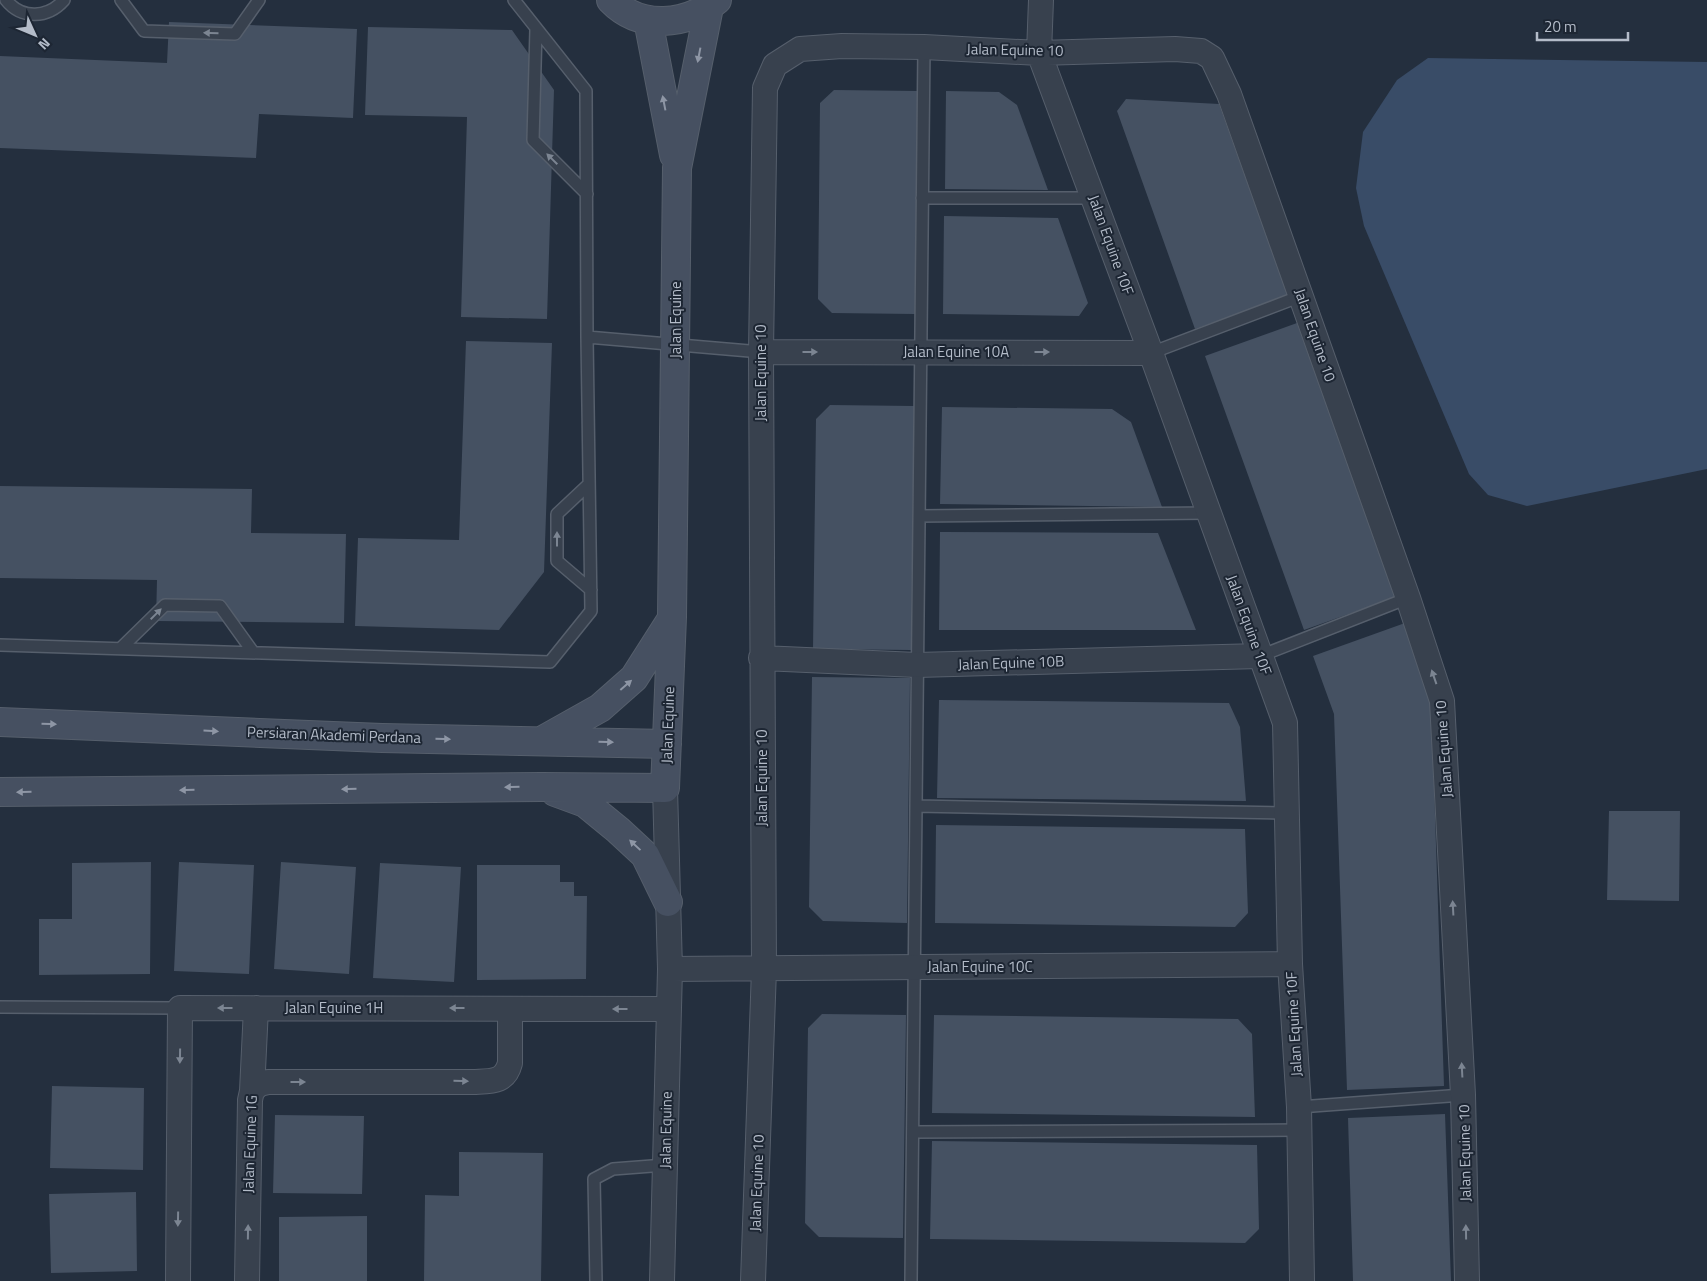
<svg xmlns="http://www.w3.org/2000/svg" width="1707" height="1281" viewBox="0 0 1707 1281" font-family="'Titillium Web',sans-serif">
<rect width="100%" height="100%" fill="#242f3e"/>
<path fill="#394c67" d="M1428,58L1707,62V469L1527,506L1488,495L1469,474L1364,226L1356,188L1363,132L1397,80Z"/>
<path fill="#455162" d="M169,22L357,29L353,118L259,114L256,158L0,148V56L167,63Z
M368,27L512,30L554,90L547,319L461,317L467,117L365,115Z
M834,90L918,91L915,314L832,313L818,299L820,103Z
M946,91L999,92L1017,105L1048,190L945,189Z
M1126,99L1219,104L1288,296L1195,329L1117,111Z
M944,216L1058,218L1088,303L1079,316L943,314Z
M1297,323L1396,597L1304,630L1205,356Z
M466,341L552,343L544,572L499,630L355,626L358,538L459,540Z
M830,405L914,406L911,650L813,649L816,419Z
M942,407L1112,409L1131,422L1162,507L940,504Z
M0,486L252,489L251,533L346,534L344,623L156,621L157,580L0,578Z
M940,532L1158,533L1196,630H939Z
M1405,623L1431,695L1444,1086L1347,1090L1334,714L1313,656Z
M812,677L910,678L907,923L823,921L809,907Z
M939,700L1229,703L1240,727L1246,801L937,798Z
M1609,811H1680L1679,901L1607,900Z
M936,825L1245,829L1248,913L1235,927L935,923Z
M151,862L150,974L39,975V919H72V863Z
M179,862L254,865L249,974L174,971Z
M281,862L356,867L349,974L274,969Z
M380,863L461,867L454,982L373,978Z
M477,865H560V882H574V896H587L586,979L477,980Z
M822,1014L906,1015L903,1238L819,1237L805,1223L808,1028Z
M934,1015L1238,1019L1252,1034L1255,1117L932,1113Z
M52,1086L144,1088L143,1170L50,1168Z
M1445,1114L1451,1281H1353L1348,1118Z
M275,1115L364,1116L362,1194L273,1193Z
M932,1141L1257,1145L1259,1229L1245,1243L930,1239Z
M459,1152L543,1153L541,1281H424L425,1195L459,1196Z
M136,1192L137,1271L51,1273L49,1194Z
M367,1216V1281H279V1217Z"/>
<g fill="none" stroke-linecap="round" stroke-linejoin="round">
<defs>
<path id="lane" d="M6,0C22,20 48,18 64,0
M121,0L144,31L235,34L259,0
M536,29L533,140L587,194
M922,198H1093
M587,337L761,352
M1151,353L1301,296
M589,484L557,514V561L591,590
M919,516L1208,513
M0,645L550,662L591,611L587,337L586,91L514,0
M121,648L165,605L220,606L253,652
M1260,656L1408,598
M916,806L1288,813
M0,1007L180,1008
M1299,1107L1463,1095
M913,1132L1298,1130
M596,1281L594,1179L613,1169L665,1165
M911,1281L924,47"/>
<path id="street" d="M1041,0L1039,53L1151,353L1285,723L1290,964L1299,1107L1302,1281
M761,352L1151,353
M761,658L917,665L1260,656
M670,969L1290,964
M252,1091L259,1084L268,1082H473C491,1081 505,1083 510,1063V1009
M178,1281L180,1008L668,1009
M247,1281L250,1100L252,1091L256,1008
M662,1281L670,969L665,788
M753,1281L764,969L761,352L765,88L775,65L800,49L842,46L924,47L1039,53L1175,49L1201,51L1212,58L1229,94L1408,598L1442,701L1463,1095L1467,1281"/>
<path id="secondary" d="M611,0C640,30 687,26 717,0
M648,20L674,155
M0,722L382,738L667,744
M543,740L600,708L634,678L671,620
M0,792L542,787L665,788L672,617L677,168L709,7
M555,792L585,803L618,830L645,855L668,902"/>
</defs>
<use href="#lane" stroke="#565f6c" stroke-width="14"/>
<use href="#street" stroke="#565f6c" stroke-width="26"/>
<use href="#secondary" stroke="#565f6c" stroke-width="30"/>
<use href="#lane" stroke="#38414e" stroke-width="11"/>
<use href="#street" stroke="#38414e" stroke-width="24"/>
<use href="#secondary" stroke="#465061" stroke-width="28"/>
</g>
<defs><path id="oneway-solid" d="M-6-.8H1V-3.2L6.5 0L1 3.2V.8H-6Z" transform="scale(1.25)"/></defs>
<g fill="#7c8592">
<use href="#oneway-solid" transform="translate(211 33) rotate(-178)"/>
<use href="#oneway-solid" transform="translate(552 159) rotate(-135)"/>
<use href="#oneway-solid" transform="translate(810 352)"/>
<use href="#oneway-solid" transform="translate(1042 352)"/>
<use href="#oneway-solid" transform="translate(557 539) rotate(-90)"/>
<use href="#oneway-solid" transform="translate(156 614) rotate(-45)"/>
<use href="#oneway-solid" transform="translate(1434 677) rotate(-109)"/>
<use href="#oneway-solid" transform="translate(1453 908) rotate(-93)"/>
<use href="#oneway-solid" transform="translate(225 1008) rotate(-180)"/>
<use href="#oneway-solid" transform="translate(457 1008) rotate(-180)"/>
<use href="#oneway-solid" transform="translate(620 1009) rotate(-180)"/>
<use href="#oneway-solid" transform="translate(180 1056) rotate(91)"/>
<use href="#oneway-solid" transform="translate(1462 1070) rotate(-93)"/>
<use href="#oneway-solid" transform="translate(461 1081) rotate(1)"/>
<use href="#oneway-solid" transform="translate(298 1082)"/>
<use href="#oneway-solid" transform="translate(178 1219) rotate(91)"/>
<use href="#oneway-solid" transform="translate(248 1232) rotate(-89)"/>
<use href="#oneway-solid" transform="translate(1466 1232) rotate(-91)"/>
</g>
<g fill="#8e96a5">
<use href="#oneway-solid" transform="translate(699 55) rotate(101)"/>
<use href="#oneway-solid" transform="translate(664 103) rotate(-101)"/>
<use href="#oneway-solid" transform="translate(626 685) rotate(-41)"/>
<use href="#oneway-solid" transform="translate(49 724) rotate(2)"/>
<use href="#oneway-solid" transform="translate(211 731) rotate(3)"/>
<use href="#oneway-solid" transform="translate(443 739) rotate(1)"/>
<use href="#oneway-solid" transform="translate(606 742) rotate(2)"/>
<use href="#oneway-solid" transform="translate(512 787) rotate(179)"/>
<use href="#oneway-solid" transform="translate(349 789) rotate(179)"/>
<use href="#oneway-solid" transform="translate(187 790) rotate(179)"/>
<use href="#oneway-solid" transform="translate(24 792) rotate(179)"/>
<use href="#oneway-solid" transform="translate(635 845) rotate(-137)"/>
</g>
<g text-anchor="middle" stroke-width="4" stroke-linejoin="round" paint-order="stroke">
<g font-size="15" fill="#b4bcc9" stroke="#1d2633">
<text transform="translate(1015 50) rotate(1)" y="5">Jalan Equine 10</text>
<text transform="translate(1111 245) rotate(70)" y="5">Jalan Equine 10F</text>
<text transform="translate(676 320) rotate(-90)" y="5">Jalan Equine</text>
<text transform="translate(1315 335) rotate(71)" y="5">Jalan Equine 10</text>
<text x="956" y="357">Jalan Equine 10A</text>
<text transform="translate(761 373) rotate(-90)" y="5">Jalan Equine 10</text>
<text transform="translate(1249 625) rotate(70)" y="5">Jalan Equine 10F</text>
<text transform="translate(1011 663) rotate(-2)" y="5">Jalan Equine 10B</text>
<text transform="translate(668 725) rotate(-88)" y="5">Jalan Equine</text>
<text transform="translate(334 735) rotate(2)" y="5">Persiaran Akademi Perdana</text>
<text transform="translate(1444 749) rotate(-94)" y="5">Jalan Equine 10</text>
<text transform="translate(762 778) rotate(-90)" y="5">Jalan Equine 10</text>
<text x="980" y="972">Jalan Equine 10C</text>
<text x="334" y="1013">Jalan Equine 1H</text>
<text transform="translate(1294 1024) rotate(-93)" y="5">Jalan Equine 10F</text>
<text transform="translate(666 1130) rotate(-89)" y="5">Jalan Equine</text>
<text transform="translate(250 1144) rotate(-88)" y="5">Jalan Equine 1G</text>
<text transform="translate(1465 1153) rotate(-91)" y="5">Jalan Equine 10</text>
<text transform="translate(757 1183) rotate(-88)" y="5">Jalan Equine 10</text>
</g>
</g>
<g transform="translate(35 35) rotate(134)" stroke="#1d2633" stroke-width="4" paint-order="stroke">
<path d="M0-4L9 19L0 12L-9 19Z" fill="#b4bcc9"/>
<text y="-8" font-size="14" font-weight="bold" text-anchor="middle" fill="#b4bcc9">N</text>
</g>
<path d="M1537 32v8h91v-8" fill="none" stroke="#b4bcc9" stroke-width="2.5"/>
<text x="1544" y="32" font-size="15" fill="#b4bcc9" stroke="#1d2633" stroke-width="4" paint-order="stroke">20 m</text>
</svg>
